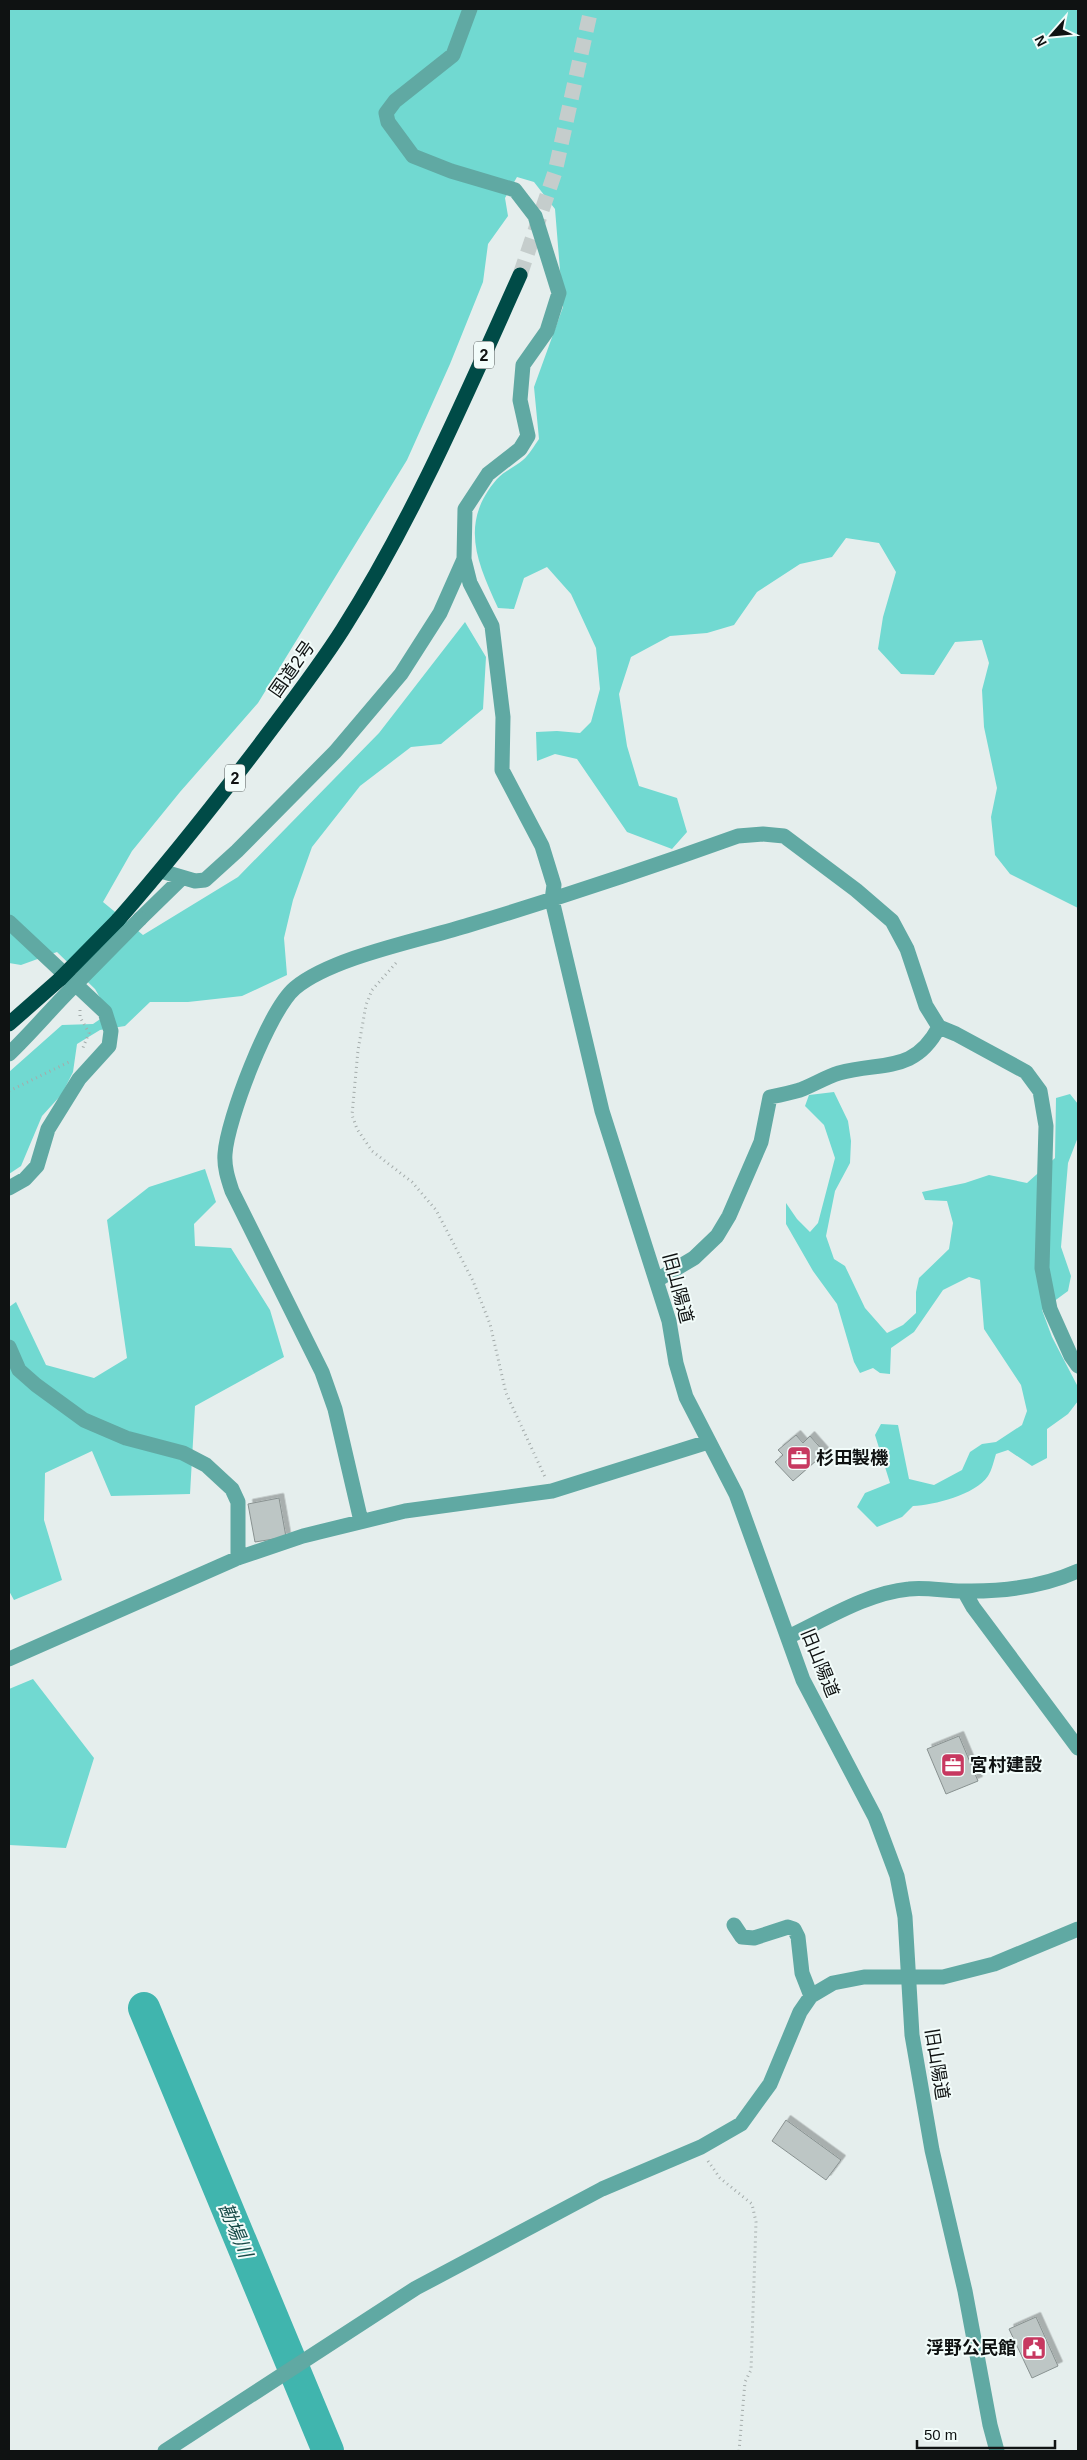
<svg xmlns="http://www.w3.org/2000/svg" width="1087" height="2460" viewBox="0 0 1087 2460" font-family="Helvetica,'Noto Sans JP',sans-serif">
<defs>
<filter id="shadow"><feDropShadow dx="4.5" dy="-4.5" stdDeviation="0" flood-color="#0004"/></filter>
</defs>
<rect width="100%" height="100%" fill="#e5eeed"/>
<path fill="#71d9d1" d="M9,9H1078V908L1010,874L995,855L991,817L997,788L984,727L982,690L989,663L982,640L955,642L934,675L901,674L878,649L883,617L896,572L879,543L846,538L832,557L800,564L757,592L734,625L707,633L670,636L631,657L619,694L627,746L639,786L677,798L687,832L672,849L627,832L577,759L555,754L537,761L536,732L557,731L580,733L591,722L600,689L596,648L571,594L547,567L524,578L514,609L498,608C477,562 459,523 497,479C504,471 515,467 523,460C529,455 534,446 539,439L534,387L563,307L555,209L534,182L517,177L505,198L508,216L488,244L483,282L450,364L407,460L258,703L180,792L132,851L103,902L143,935L238,877L379,733L465,622L486,657L483,709L441,744L411,747L360,786L312,847L293,900L284,938L287,975L242,996L188,1002H150L125,1026L100,1030L77,1044L73,1072L62,1094L42,1116L21,1166L9,1174V1072L62,1025L93,1024L109,1013L95,989L57,952L21,965L9,963Z
M834,1092L848,1121L851,1141L850,1163L835,1191L826,1236L834,1259L845,1266L865,1308L887,1333L903,1325L916,1313V1292L919,1278L949,1249L953,1223L947,1201L925,1200L922,1192L965,1183L989,1175L1027,1183L1055,1158L1056,1098L1070,1094L1078,1104V1137L1068,1163L1061,1247L1071,1276L1068,1291L1042,1310L1052,1337L1078,1387V1401L1068,1414L1047,1429V1458L1032,1466L1008,1450L996,1454C994,1460 992,1470 988,1476C975,1495 934,1505 913,1506L902,1517L877,1527L857,1507L865,1493L890,1483L875,1435L881,1424L898,1425L909,1479L934,1485L962,1470L970,1452L982,1444L996,1442L1022,1425L1027,1411L1021,1385L984,1329L980,1280L969,1277L943,1290L914,1332L891,1348L890,1374L880,1373L873,1368L860,1373L854,1362L837,1304L813,1271L786,1224V1203L797,1219L810,1232L818,1223L835,1158L824,1125L805,1106L809,1095Z
M205,1169L216,1202L194,1224L195,1246L231,1248L270,1310L284,1357L195,1406L190,1494L111,1496L92,1451L45,1473L44,1520L62,1580L14,1600L9,1591V1307L16,1302L46,1365L94,1378L127,1358L107,1220L149,1187Z
M33,1679L94,1758L66,1848L9,1845V1689Z"/>
<g fill="none" stroke-linecap="round" stroke-linejoin="round">
<path stroke="#40b5ae" stroke-width="32" d="M144,2008L328,2451"/>
</g>
<path fill="#bdc6c5" stroke="#899291" filter="url(#shadow)" d="M796,1435L803,1443L810,1436L825,1453L793,1481L775,1462L783,1455L778,1450Z
M279,1498L286,1537L255,1542L248,1504Z
M959,1736L978,1781L946,1794L927,1749Z
M786,2120L841,2160L826,2180L772,2141Z
M1036,2317L1058,2366L1032,2378L1009,2329Z"/>
<g fill="none" stroke-linecap="round" stroke-linejoin="round">
<path stroke="#c5cdcc" stroke-width="15" stroke-dasharray="15 8" stroke-linecap="butt" d="M520,275L555,172L591,9"/>
<path stroke="#a4acab" stroke-width="3" stroke-dasharray="1 4" stroke-linecap="butt" d="M396,963L372,990L366,1005L358,1050L352,1115L357,1129L372,1151L412,1182L436,1210L473,1281L490,1324L506,1393L545,1477
M80,1010V1017L89,1033L82,1050
M9,1091L71,1061
M708,2161L720,2178L752,2204L756,2222L751,2370L745,2382L739,2451"/>
<path stroke="#60a9a3" stroke-width="15" d="M470,9L453,55L395,101L386,113L388,122L413,156L451,171L515,190L535,216L559,293L547,331L523,365L520,400L528,436L520,449L488,474L465,509L464,559L470,583L492,626L503,717L502,770L542,846L554,885L552,900L602,1111L669,1321L676,1363L686,1397L736,1494L803,1680L875,1817L897,1876L905,1917L912,2035L932,2150L965,2291L990,2425L997,2451
M161,871L195,881L205,880L237,851L335,752L401,674L440,613L464,559
M140,919L182,878
M9,922L105,1012L111,1031L109,1046L79,1079L48,1129L37,1166L25,1179L9,1188
M9,1054C31,1033 50,1010 72,988
M657,1280L694,1258L717,1236L729,1216L761,1142L770,1097C780,1095 790,1093 800,1090C813,1085 826,1077 839,1073C882,1061 914,1074 939,1027
M9,1347L19,1370L36,1385L84,1420L126,1438L183,1453L206,1465L232,1489L238,1502V1558
M361,1521L335,1409L322,1372L232,1191C228,1179 224,1167 225,1154C227,1120 269,1010 295,988C332,957 421,940 469,925C559,898 649,868 738,836L763,834L784,836L856,890L892,921L907,949L926,1006L939,1027L956,1034L1026,1072L1040,1091L1046,1126L1042,1268L1050,1309L1071,1356L1078,1366
M964,1591L973,1607L1078,1748
M788,1637C826,1619 867,1593 909,1589C926,1587 945,1591 962,1591C1002,1592 1042,1587 1078,1571
M9,1659L238,1558L303,1536L405,1511L552,1491L708,1442
M734,1925L742,1937L754,1938L788,1927L794,1929L798,1937L802,1973L811,1996
M165,2451L416,2288L602,2189L701,2147L741,2124L770,2084L800,2012L811,1996L833,1983L864,1977H943L994,1964L1078,1929"/>
<path stroke="#004b47" stroke-width="15" d="M118,920C167,864 213,806 258,747C287,708 317,670 343,629C414,517 466,395 520,275
M9,1024L60,979"/>
<path stroke="#60a9a3" stroke-width="15" d="M72,988L140,919"/>
<path stroke="#004b47" stroke-width="15" d="M60,979L118,920"/>
</g>
<defs>
<symbol id="office-square" viewBox="-11 -11 22 22"><rect x="-9" y="-9" width="18" height="18" rx="4" fill="#c73860" stroke="#f2fcfa"/><path d="M-6-3h4V-5.5h4V-3h4V5H-6ZM-1-4.5V-3h2v-1.5ZM-6 0V1H6V0Z" fill="#fff"/></symbol>
<symbol id="civic-square" viewBox="-11 -11 22 22"><rect x="-9" y="-9" width="18" height="18" rx="4" fill="#c73860" stroke="#f2fcfa"/><path d="M-.6-6.5H3V-4.5H.6V-3L4-1V1h2V6H-6V1h2V-1L-.6-3ZM-1.2 2.5V6h2.4V2.5Z" fill="#fff"/></symbol>
</defs>
<g fill-rule="evenodd">
<use href="#office-square" x="785" y="1444" width="28" height="28"/>
<use href="#office-square" x="939" y="1751" width="28" height="28"/>
<use href="#civic-square" x="1020" y="2334" width="28" height="28"/>
</g>
<g text-anchor="middle" stroke-width="4" stroke-linejoin="round" paint-order="stroke">
<g fill="#f2fcfa" stroke="#535858" stroke-width="1">
<rect x="474" y="341.5" width="20" height="27" rx="4"/>
<rect x="225" y="764.5" width="20" height="27" rx="4"/>
</g>
<g font-size="16" font-weight="bold" fill="#0f1212">
<text x="484" y="361">2</text>
<text x="235" y="784">2</text>
</g>
<g font-size="18" fill="#0f1212" stroke="#f2fcfa">
<text transform="translate(292 669) rotate(-55)" y="6">国道2号</text>
<text transform="translate(678 1288) rotate(75)" y="6">旧山陽道</text>
<text transform="translate(820 1663) rotate(68)" y="6">旧山陽道</text>
<text transform="translate(937 2064) rotate(81)" y="6">旧山陽道</text>
</g>
<g font-size="18" font-weight="bold" fill="#0f1212" stroke="#f2fcfa" text-anchor="start">
<text x="816" y="1464">杉田製機</text>
<text x="970" y="1771">宮村建設</text>
<text x="1016" y="2354" text-anchor="end">浮野公民館</text>
</g>
<g font-size="19" font-style="italic" fill="#174a47" stroke="#f2fcfa">
<text transform="translate(236 2230) rotate(67)" y="7">勘場川</text>
</g>
</g>
<rect width="1087" height="2460" fill="none" stroke="#0f1212" stroke-width="20"/>
<g transform="translate(1052 35) rotate(243)" stroke="#f2fcfa" stroke-width="4" paint-order="stroke">
<path d="M0-4L9 19L0 12L-9 19Z" fill="#0f1212"/>
<text y="-8" font-size="14" font-weight="bold" text-anchor="middle" fill="#0f1212">N</text>
</g>
<path d="M917 2440v8h138v-8" fill="none" stroke="#0f1212" stroke-width="2.5"/>
<text x="924" y="2440" font-size="15" fill="#0f1212" stroke="#f2fcfa" stroke-width="4" paint-order="stroke">50 m</text>
</svg>
